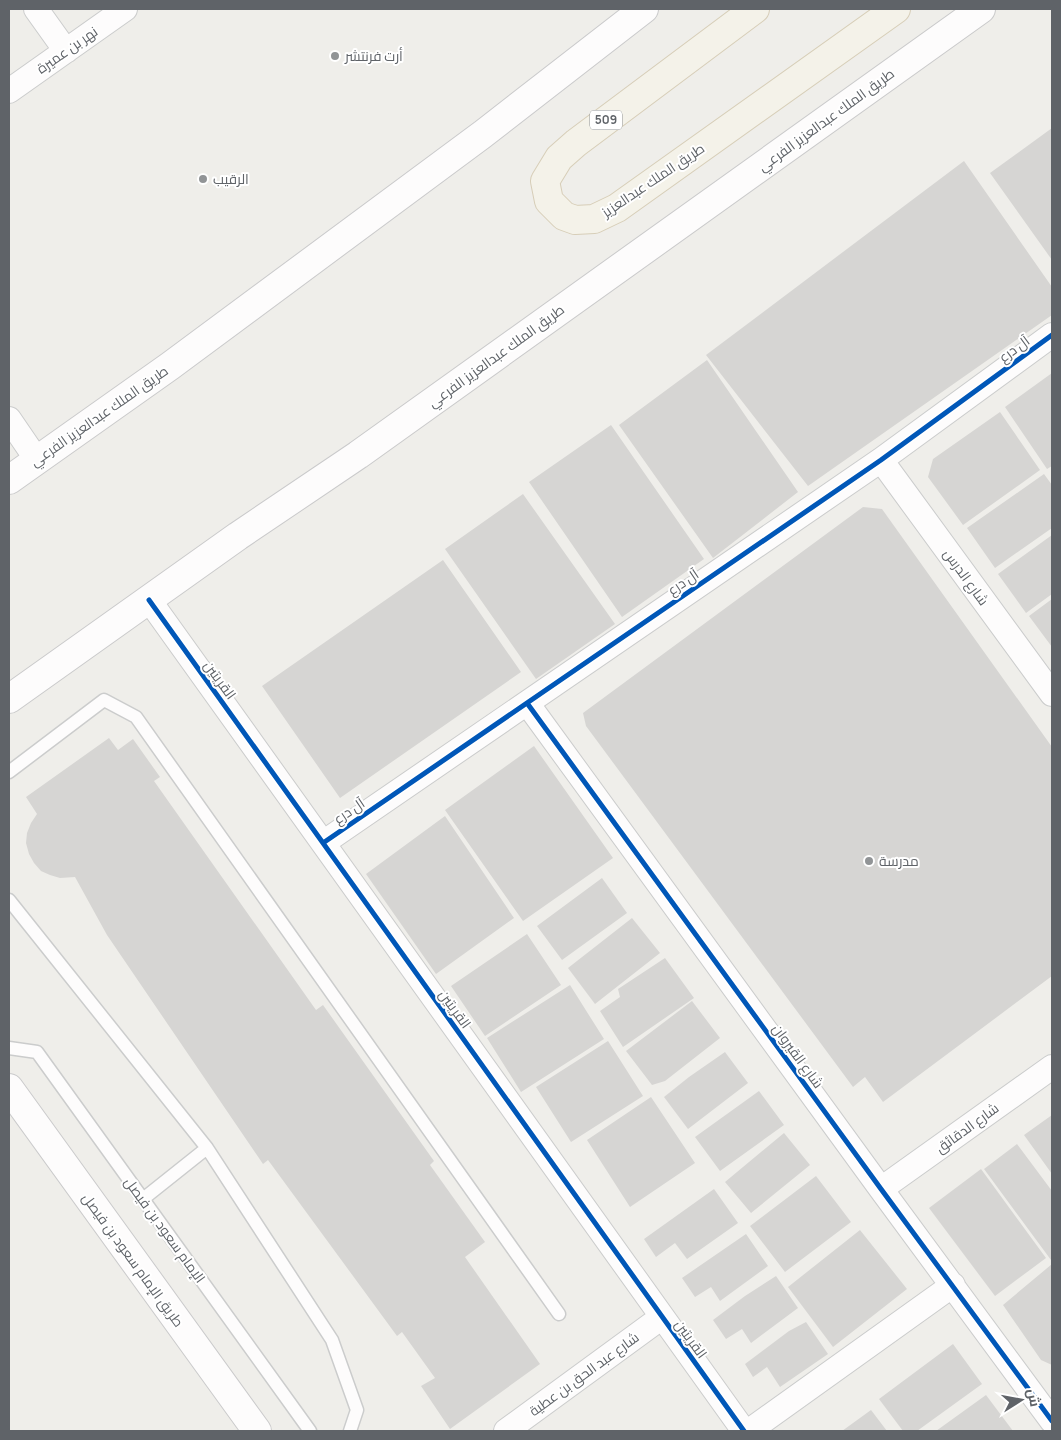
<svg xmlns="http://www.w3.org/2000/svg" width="1061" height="1440" viewBox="0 0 1061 1440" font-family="Manrope,Cairo,sans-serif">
<rect width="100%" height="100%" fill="#efeeea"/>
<path fill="#d6d5d3" d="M1052,128V260L990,173Z
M964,161L1052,287V315L808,486L706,355Z
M707,360L798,492L713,558L619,425Z
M1052,373V466L1047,469L1005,407Z
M1000,412L1040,470L963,525L928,477L933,459Z
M611,425L704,559L622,617L529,482Z
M1044,474L1052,485V528L995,568L967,528Z
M523,494L615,624L536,679L445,549Z
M863,507L882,509L1052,747V976L883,1102L865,1077L853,1087L586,726L583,713Z
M1052,535V594L1026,613L998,574Z
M443,560L521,672L340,798L262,686Z
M1052,599V647L1029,616Z
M109,738L118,750L133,739L160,777L154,781L316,1010L323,1005L434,1161L430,1165L485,1242L465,1257L540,1364L450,1429L421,1386L435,1378L402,1332L397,1336L268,1160L263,1164L107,935L75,877L60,878L50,875L41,871L34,863L29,854L26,843L27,833L31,823L37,814L26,797Z
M534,746L613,858L523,921L445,810Z
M445,816L514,918L436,974L366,874Z
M602,878L627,913L562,960L537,926Z
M632,918L660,953L595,1004L568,968Z
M527,934L561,985L485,1036L451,986Z
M665,958L694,998L623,1047L600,1011L620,997L618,989Z
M570,985L604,1039L521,1092L487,1038Z
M692,1001L720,1038L665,1081L652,1085L626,1051Z
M608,1041L643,1096L571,1142L536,1087Z
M725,1052L748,1083L688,1129L664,1097L689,1077Z
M759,1091L784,1125L720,1171L695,1137Z
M651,1097L695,1163L630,1207L587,1140Z
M1052,1115V1174L1024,1135Z
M784,1133L810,1165L751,1213L725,1182Z
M1017,1144L1052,1191V1259L1051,1260L984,1169Z
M981,1169L1046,1258L995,1296L929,1208Z
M816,1176L851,1222L785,1272L750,1226Z
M714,1189L738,1223L687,1259L675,1243L656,1257L644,1239Z
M860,1230L907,1289L833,1347L788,1287Z
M746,1234L768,1266L720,1301L711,1287L695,1297L682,1278Z
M1052,1264V1365L1041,1360L1003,1305Z
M776,1276L798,1308L751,1343L742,1329L726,1339L713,1320L745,1296Z
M806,1322L828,1354L780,1387L767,1367L753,1377L745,1364L789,1331Z
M953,1344L982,1384L917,1431H903L879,1399Z
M986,1395L1013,1431H936Z
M871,1410L887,1431H842Z"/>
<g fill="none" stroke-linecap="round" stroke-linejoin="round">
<defs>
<path id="service" d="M9,772L104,700L136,717L559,1314
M9,900L207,1148L332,1340L357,1410L350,1431
M9,1048L37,1052L310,1431
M143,1199L207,1148"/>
<path id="minor" d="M36,9L66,51
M9,91L125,9
M9,419L37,460
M881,460L1052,694
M149,600L744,1431
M527,703L881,1189L1052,1421
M323,843L881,460L1052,335
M881,1189L1052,1067
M506,1431L662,1317
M749,1431L953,1285"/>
<path id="secondary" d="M9,480L170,366L483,134L644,9
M9,699L238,536L358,455L981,9
M9,1088L257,1431"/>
<path id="primary" d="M755,9L576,143L559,158L545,181L549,201L564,216L575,220L594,219L617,208L896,9"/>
</defs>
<use href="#service" stroke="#cbcccc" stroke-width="15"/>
<use href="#minor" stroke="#cbcccc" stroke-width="26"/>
<use href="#secondary" stroke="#cacacb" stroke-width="30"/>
<use href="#primary" stroke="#d7ceb8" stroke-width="30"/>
<use href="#service" stroke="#fdfcfc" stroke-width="12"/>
<use href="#minor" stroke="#fdfcfc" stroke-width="24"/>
<use href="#secondary" stroke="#fdfcfc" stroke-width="28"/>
<use href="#primary" stroke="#f4f2e9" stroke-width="28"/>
<defs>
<path id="cycleway" d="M149,600L744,1431
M527,703L881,1189L1052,1421
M323,843L881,460L1052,335"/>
</defs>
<use href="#cycleway" stroke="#fff" stroke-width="8"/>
<use href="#cycleway" stroke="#0057b8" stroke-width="5"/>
</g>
<g fill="#919496" stroke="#fff" stroke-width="2">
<circle cx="335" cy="56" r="5"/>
<circle cx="203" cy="179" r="5"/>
<circle cx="869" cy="861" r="5"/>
</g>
<g text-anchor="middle" stroke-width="4" stroke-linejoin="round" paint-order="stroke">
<rect fill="#fff" stroke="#8f9295" stroke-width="1" x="590" y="110.5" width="32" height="19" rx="4"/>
<g font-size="12" font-weight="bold" fill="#5f6368">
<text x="606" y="124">509</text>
</g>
<g font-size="14" fill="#5f6368" stroke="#fff">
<text transform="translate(67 50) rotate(-35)" y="5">نهر بن عميرة</text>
<text transform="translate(826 120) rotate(-36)" y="5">طريق الملك عبدالعزيز الفرعي</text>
<text transform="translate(653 180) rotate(-34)" y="5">طريق الملك عبدالعزيز</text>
<text transform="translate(1014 349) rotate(-36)" y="5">آل درع</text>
<text transform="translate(496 356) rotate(-36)" y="5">طريق الملك عبدالعزيز الفرعي</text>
<text transform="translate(99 416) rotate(-35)" y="5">طريق الملك عبدالعزيز الفرعي</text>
<text transform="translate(966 577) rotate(54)" y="5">شارع الدرس</text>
<text transform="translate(683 582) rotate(-34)" y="5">آل درع</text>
<text transform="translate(220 680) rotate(54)" y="5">القريتين</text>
<text transform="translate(349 811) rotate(-34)" y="5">آل درع</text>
<text transform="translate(455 1009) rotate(54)" y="5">القريتين</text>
<text transform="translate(798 1056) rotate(54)" y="5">شارع القيروان</text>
<text transform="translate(967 1128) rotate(-36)" y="5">شارع الدقائق</text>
<text transform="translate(165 1230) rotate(54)" y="5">الإمام سعود بن فيصل</text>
<text transform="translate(133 1260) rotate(54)" y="5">طريق الإمام سعود بن فيصل</text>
<text transform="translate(691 1339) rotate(54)" y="5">القريتين</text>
<text transform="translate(584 1374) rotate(-36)" y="5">شارع عبد الحق بن عطية</text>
</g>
<g font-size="14" fill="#5f6368" stroke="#fff" text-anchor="start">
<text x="345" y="61">أرت فرنتشر</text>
<text x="213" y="184">الرقيب</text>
<text x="879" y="866">مدرسة</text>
</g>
</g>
<rect width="1061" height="1440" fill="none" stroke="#5f6368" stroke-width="20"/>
<g transform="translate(1021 1400) rotate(79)" stroke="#ffffff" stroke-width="4" paint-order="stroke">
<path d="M0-4L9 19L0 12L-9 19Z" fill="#5f6368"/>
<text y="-8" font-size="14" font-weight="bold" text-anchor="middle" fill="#5f6368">ش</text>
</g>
</svg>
